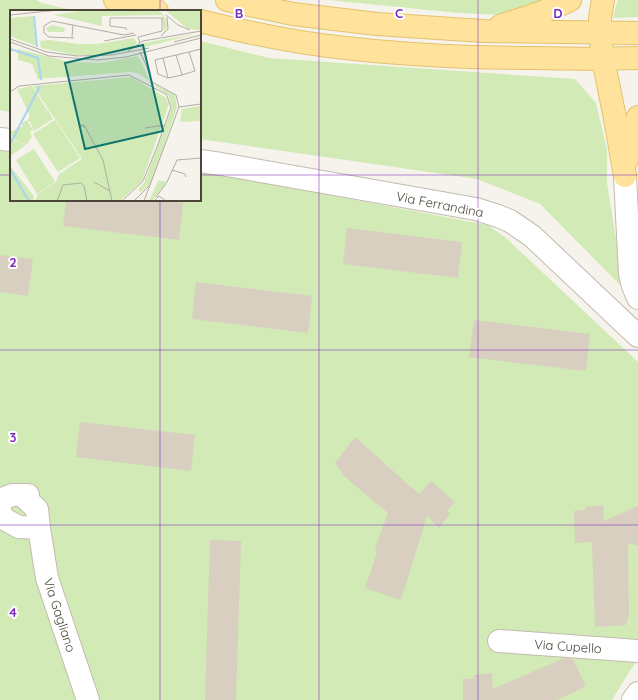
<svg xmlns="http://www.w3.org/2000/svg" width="638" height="700" viewBox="0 0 638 700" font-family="Quicksand,sans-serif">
<rect width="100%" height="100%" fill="#f6f3ec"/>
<path fill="#d2eab5" d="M0,0H36L42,3L75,11H11V112L0,110Z
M328,0H550L502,15L459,13Z
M618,0H638V17L613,18L616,6Z
M200,41L269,58L575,79L596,103L607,150V183L624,289L540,204L477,179L200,139Z
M0,151L11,152V200H200V173L230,176L487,225L505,237L638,362V658L612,700H0Z"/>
<path fill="#d8cfc1" d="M66,200H156L183,203L179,240L63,226Z
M347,228L462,242L458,278L343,264Z
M0,255L33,259L28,296L0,292Z
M196,282L312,296L308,333L192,319Z
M474,320L590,334L586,371L469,357Z
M80,422L195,435L191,471L76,457Z
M355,437L419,494L431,481L455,502L447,511L450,514L439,528L427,516L401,600L365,588L377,553L375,548L388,513L344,476L335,463Z
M603,505L604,521L638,506V546L628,543L629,613L626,625L595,627L592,542L575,543L574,511L586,510L585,507Z
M210,540L241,541L236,700H205Z
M564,658L573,659L586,686L557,700H463V679H474V675L492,673L493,689Z"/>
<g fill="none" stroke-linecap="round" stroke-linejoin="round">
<defs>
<path id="minor" d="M0,139L11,140
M200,161L221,164L476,209L498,216L510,221L532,236L638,336
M625,176L630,274L633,286L638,298
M0,505L2,499L12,495H28L25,498L37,509L39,528L47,578L88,700
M0,512L4,519L19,527L39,528
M499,641L638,651
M633,700L638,693"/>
<path id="major" d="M115,0L157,11
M227,0L293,14L377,24L483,31L638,33
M603,0L600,18V33L603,59L614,113L625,176
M200,21C245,32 291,42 337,47C403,55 469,58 535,58C569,59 604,59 638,58
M500,26C523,18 548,12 570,0
M627,159L630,136L638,117"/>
</defs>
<use href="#minor" stroke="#c2bbae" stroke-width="24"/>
<use href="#major" stroke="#e6c16a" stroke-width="24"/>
<use href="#minor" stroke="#fff" stroke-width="22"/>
<use href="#major" stroke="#ffe39c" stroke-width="22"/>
</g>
<path fill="none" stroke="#7b2cbf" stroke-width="1" stroke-opacity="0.55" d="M160,0V11M319,0V700M478,0V700M0,175H11M200,175H638M160,200V700M0,350H638M0,525H638"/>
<g text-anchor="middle" stroke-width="4" stroke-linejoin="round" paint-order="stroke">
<g font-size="13" fill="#4b4439" stroke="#fff">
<text transform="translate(440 204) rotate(11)" y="5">Via Ferrandina</text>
<text transform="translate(60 615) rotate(72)" y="5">Via Gagliano</text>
<text transform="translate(568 646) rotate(4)" y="5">Via Cupello</text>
</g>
</g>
<g transform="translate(10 10)">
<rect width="191" height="191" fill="#f6f3ec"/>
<path d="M76,0H149L156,9L157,16L154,23L152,5L92,6V16L44,5ZM155,0H191V20L178,19ZM23,6L26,36L0,26V8ZM42,15L55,18L54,22H38L36,18ZM186,24L131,38L133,33ZM124,28L127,33L117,41L89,45H65L31,38L30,31L40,30L68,34H87ZM8,39L60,52L90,53L128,46L140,71L127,63L119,62L28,69L22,54L8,50ZM121,67L155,87L159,94L132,171L110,191H25L28,184L46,172L49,164L72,149L23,76ZM139,72L165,85L167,98L141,173L131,182L128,179L134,173L162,97L158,85ZM22,76L37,100L26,107L38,100L43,109L24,121L20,111L18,112L23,120L20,122L22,126L20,130L17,134L10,133L16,135L0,146V127L3,130L10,133L2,128L0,122L13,116L11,113L18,110L20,106L7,79ZM191,96V111L170,112L172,99ZM45,110L70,148L48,162L23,124ZM24,139L45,172L27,184L6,150ZM0,156L24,186L23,191H0ZM148,171H155V174L142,191H139Z" fill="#d2eab5"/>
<path fill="none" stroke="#a9d4f2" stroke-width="2" d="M24,6L27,37M0,39L28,48L31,70M0,134L30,76M0,159L19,191"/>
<path fill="none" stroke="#b2ada4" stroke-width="1" d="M0,5L48,0M156,5L168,15L180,20M117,20L116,18L100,16V8H152V21L128,27L130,33M151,26L158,19L157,7M62,27L63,15M64,28L39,27L34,23V16L42,11L114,25L124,23M0,29L37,42L67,46L102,45L139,38M94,31L126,25M0,32L39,46L87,50L116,47L191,28M164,32L191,25M118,41L133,31L191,21M130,42L137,57M153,48L158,68L148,64L145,50L153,48L179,42L191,39M172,65L185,61L179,42M158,68L172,65L166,45M0,82L9,76L119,65L156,84L161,97L147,137L133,171L112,191M169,97L191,94M75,117L69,115H74L93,150L102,191M135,118L155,115M162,160L175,164L176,167M84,172L100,181M146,187L157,172L167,150L191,148M47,191L53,175L71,173L74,176L77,191M124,191L141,174M134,191L169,97L166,85L142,72L137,57M144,191L149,186L156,191"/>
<path fill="#0f766e" fill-opacity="0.15" stroke="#0f766e" stroke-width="2" d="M133,35L153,121L75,139L55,53Z"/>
<rect width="191" height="191" fill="none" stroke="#4b4439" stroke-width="2"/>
</g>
<g font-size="13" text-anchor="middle" font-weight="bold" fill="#7b2cbf" stroke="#fff" stroke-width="4" stroke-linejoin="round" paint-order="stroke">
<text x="239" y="18">B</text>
<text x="399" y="18">C</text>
<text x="558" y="18">D</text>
<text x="13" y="267">2</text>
<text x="13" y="442">3</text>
<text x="13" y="617">4</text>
</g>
</svg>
